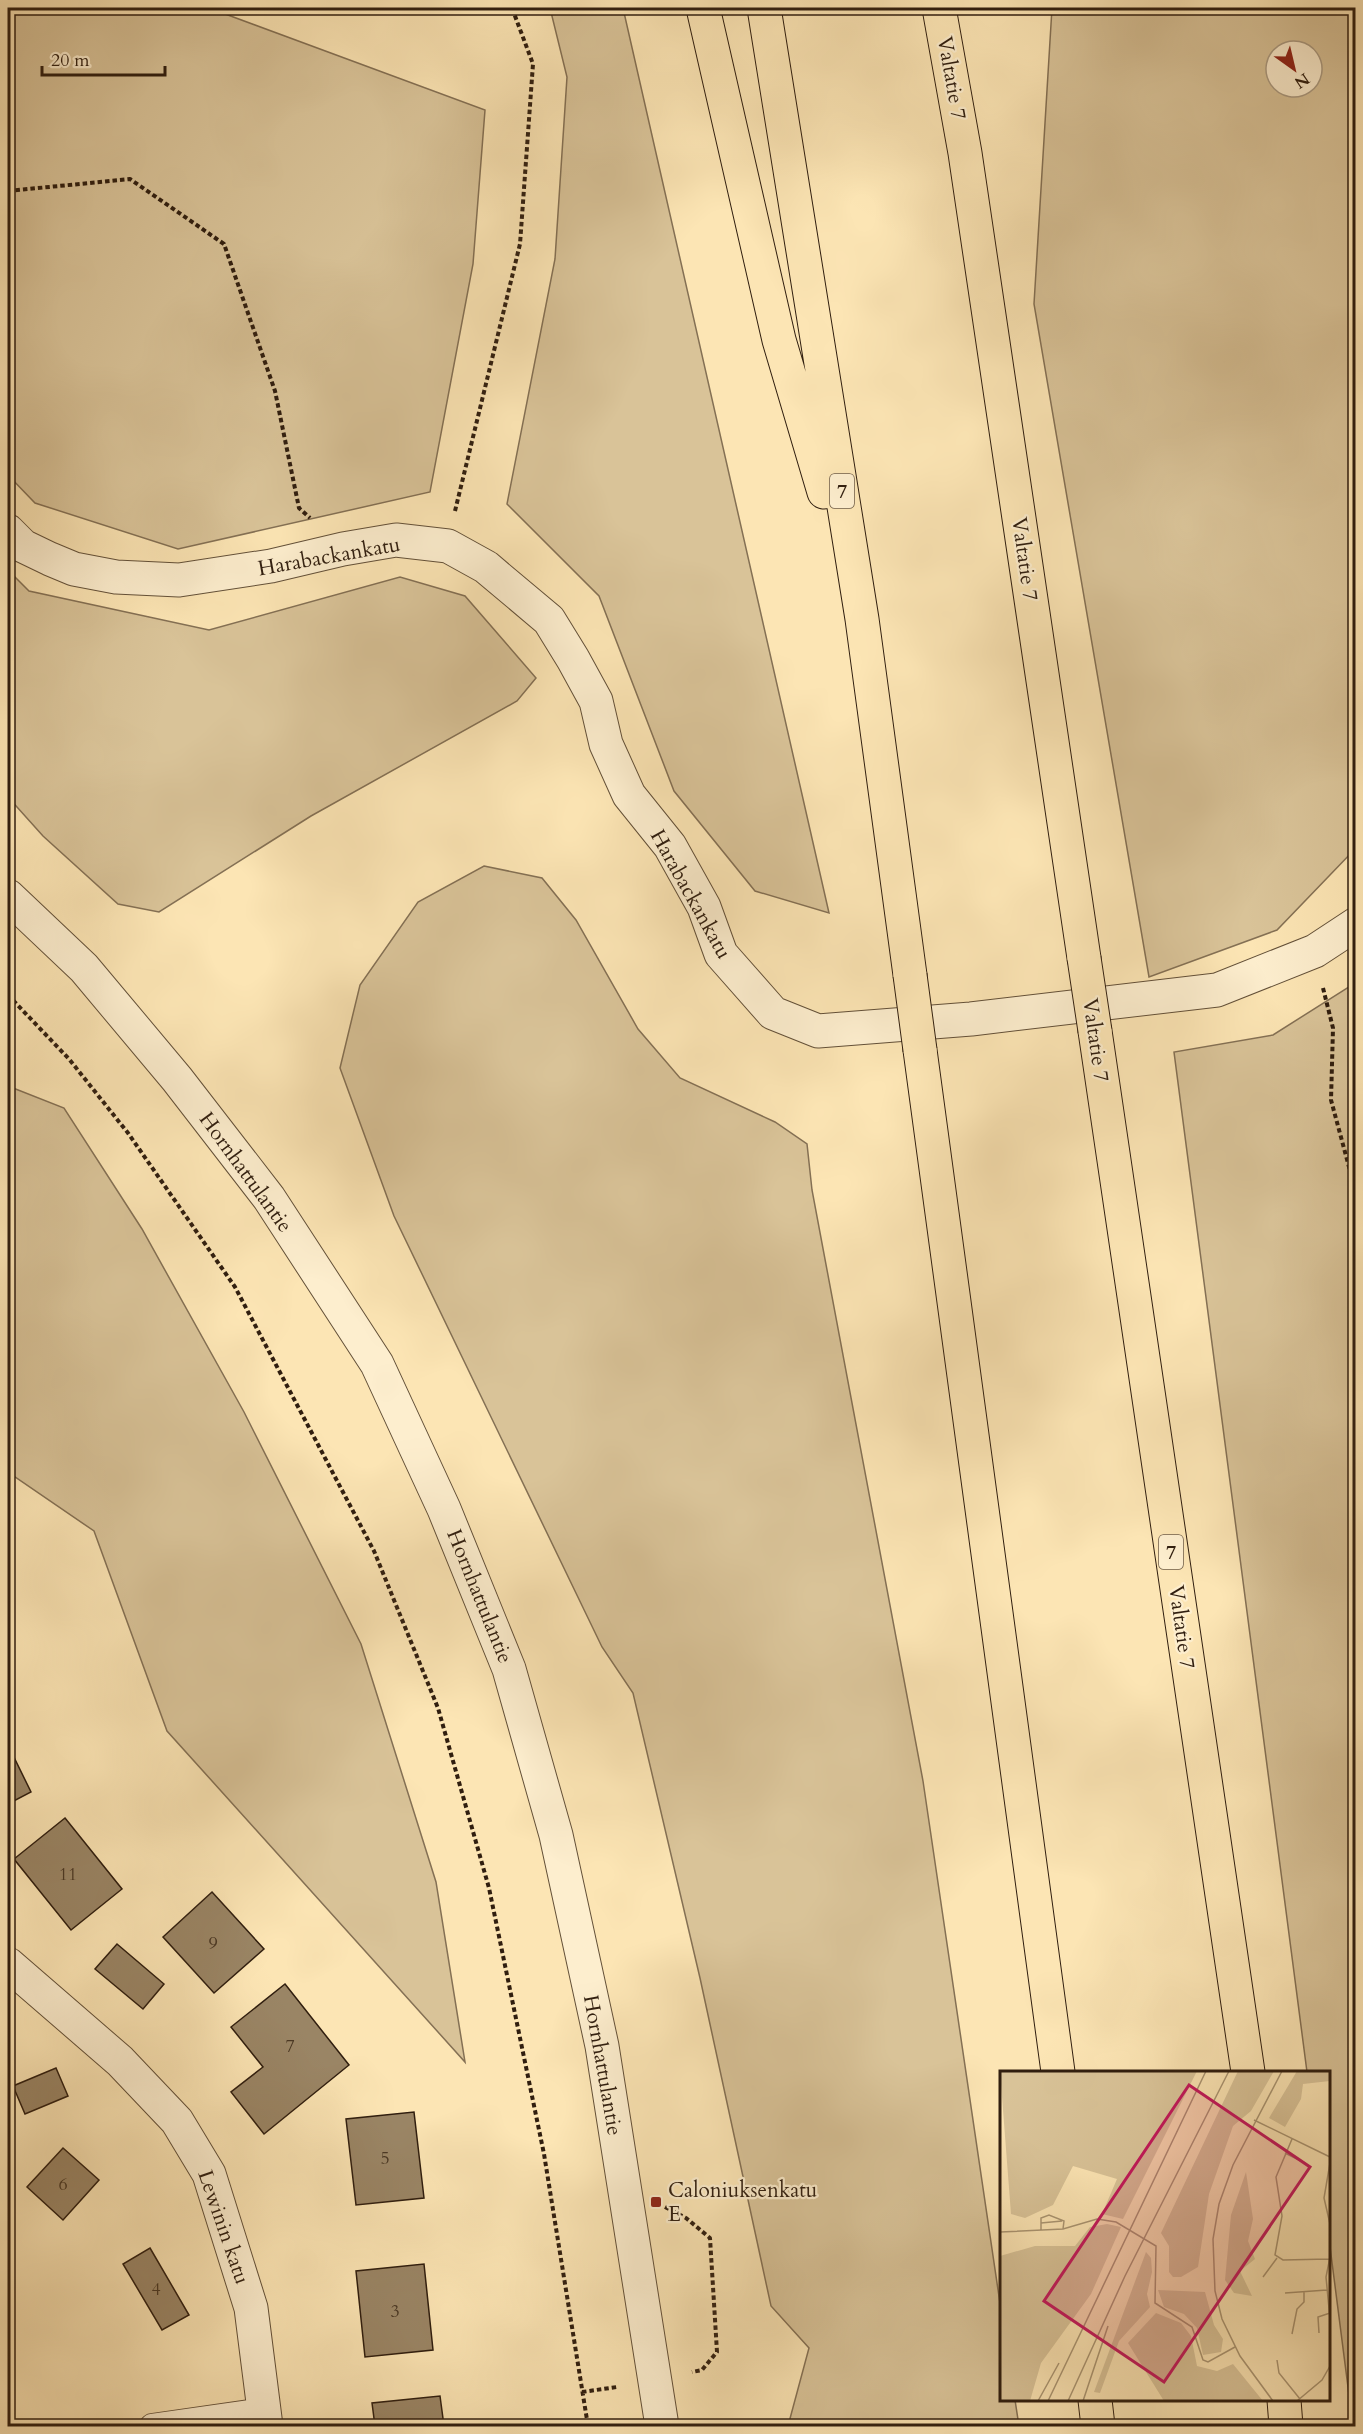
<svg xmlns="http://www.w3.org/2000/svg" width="1363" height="2434" viewBox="0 0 1363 2434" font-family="Cardo,serif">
<rect width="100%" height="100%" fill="#fce5b4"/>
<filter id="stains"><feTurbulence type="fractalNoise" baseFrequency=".00333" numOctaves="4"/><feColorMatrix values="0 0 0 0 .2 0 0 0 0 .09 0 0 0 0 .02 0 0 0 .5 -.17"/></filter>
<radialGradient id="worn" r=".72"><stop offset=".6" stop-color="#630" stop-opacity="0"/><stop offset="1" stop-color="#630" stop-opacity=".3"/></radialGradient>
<path fill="#d9c398" stroke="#847054" stroke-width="1.5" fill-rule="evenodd" d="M8,8H209L485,110L473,264L430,492L178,549L35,503L8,475Z
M550,8H623L829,913L755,891L674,791L599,596L507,504L555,259L567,77Z
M1052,8H1355V849L1277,930L1149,977L1034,304ZM1276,51H1312V87H1276Z
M8,570L29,591L209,630L400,577L465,596L536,678L517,701L311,816L159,912L118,904L43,836L8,797Z
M484,866L542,878L576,920L638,1029L680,1078L775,1122L807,1144L812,1190L923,1781L1001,2310L1002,2400H1015L1019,2426H788L809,2348L771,2306L700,1978L633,1693L602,1647L394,1216L340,1068L360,985L418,902Z
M1355,983L1356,2426H1353L1329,2239L1328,2072H1307L1174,1052L1273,1035Z
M8,1086L64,1108L142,1229L244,1412L361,1644L436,1882L465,2062L167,1731L94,1531L8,1472Z"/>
<path fill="#9a8565" stroke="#301e0f" stroke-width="1.5" d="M8,1745L31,1792L8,1804Z
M65,1818L122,1889L71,1930L14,1859Z
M212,1892L264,1949L214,1993L163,1937Z
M117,1944L164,1984L143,2009L95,1969Z
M285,1984L349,2065L264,2134L231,2092L263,2067L231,2027Z
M56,2068L68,2096L25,2114L13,2086Z
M414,2112L424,2198L356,2205L346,2119Z
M63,2148L99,2180L63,2220L27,2187Z
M150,2248L189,2315L162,2330L123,2264Z
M424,2264L433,2350L365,2357L356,2271Z
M440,2396L444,2426H375L372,2403Z"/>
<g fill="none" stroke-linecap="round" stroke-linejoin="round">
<defs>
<path id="service" d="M152,2426L264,2410"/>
<path id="minor" d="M8,531L23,546L50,559L74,569L116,577L179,580L271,566L343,549L396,540L448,546L486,567L549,620L573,659L596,701L606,744L629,795L670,846L704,907L721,954L773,1013L818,1031L971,1019L1217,990L1315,951L1356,924
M8,1964L120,2061L177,2121L209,2174L251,2308L266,2426"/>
<path id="tertiary" d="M8,896L84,968L177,1079L269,1198L377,1364L444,1509L509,1669L556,1835L602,2046L662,2426"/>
<path id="motorway" d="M703,8L779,340L824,492
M764,8L862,619L910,975
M939,8L965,153L1084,958
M1095,1031L1248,2072
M920,1050L1058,2072
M1095,2400L1098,2426
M1284,2400L1286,2426"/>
</defs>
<use href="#service" stroke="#635038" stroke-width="26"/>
<use href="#minor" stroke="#635038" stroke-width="35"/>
<use href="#tertiary" stroke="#635038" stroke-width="35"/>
<use href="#motorway" stroke="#301e0f" stroke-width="35"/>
<path stroke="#301e0f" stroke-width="4" stroke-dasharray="4.5 3" stroke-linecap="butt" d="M8,191L130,179L224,244L275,391L299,508L310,518
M455,511L520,244L533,64L512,8
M1323,988L1333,1028L1331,1100L1356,1193
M8,995L69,1059L128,1133L235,1287L374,1551L438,1708L489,1888L544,2154L588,2426
M665,2207L686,2218L710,2238L717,2352L702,2370L692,2372
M582,2392L617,2387"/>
<use href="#service" stroke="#fdeece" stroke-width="24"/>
<use href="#minor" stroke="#fdeece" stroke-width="33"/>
<use href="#tertiary" stroke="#fdeece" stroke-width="33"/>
<use href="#motorway" stroke="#fce5b4" stroke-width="33"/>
<defs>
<path id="motorway-bridge" d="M1084,958L1095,1031
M910,975L920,1050"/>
</defs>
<use href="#motorway-bridge" stroke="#301e0f" stroke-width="35" stroke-linecap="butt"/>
<use href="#motorway-bridge" stroke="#fce5b4" stroke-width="33"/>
</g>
<rect fill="#8f2418" stroke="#fdeece" stroke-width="2" x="650" y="2196" width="12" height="12" rx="3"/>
<g text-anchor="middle" stroke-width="4.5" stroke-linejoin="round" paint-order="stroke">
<g font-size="18" fill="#4a3824">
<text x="68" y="1880">11</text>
<text x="213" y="1949">9</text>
<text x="290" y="2052">7</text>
<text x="385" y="2164">5</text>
<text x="63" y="2190">6</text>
<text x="156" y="2295">4</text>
<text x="395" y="2317">3</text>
</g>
<g fill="#fdeece" stroke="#6e5c48" stroke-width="1.5">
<rect x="830" y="474" width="24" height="34" rx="4.5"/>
<rect x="1159" y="1535" width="24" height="34" rx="4.5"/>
</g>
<g font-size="20" font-weight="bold" fill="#301e0f">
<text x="842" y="498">7</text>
<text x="1171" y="1559">7</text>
</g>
<g font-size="21" fill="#301e0f" stroke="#fdeece">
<text transform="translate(952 78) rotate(80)" y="7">Valtatie 7</text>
<text transform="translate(329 556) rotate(-10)" y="7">Harabackankatu</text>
<text transform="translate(1025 559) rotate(82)" y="7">Valtatie 7</text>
<text transform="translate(691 894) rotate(61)" y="7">Harabackankatu</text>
<text transform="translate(1096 1040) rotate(82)" y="7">Valtatie 7</text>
<text transform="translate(246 1172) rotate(54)" y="7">Hornhattulantie</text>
<text transform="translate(480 1596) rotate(68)" y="7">Hornhattulantie</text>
<text transform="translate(1182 1627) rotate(82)" y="7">Valtatie 7</text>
<text transform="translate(603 2065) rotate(80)" y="7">Hornhattulantie</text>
<text transform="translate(224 2227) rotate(71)" y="7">Lewinin katu</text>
</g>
<g font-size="21" fill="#301e0f" stroke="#fdeece" text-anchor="start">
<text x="668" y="2197">Caloniuksenkatu<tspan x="668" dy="24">E</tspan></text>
</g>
</g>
<g transform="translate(1000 2071)">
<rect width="330" height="330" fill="#fce5b4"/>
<path d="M0,0H197L123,148L102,143L117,108L73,95L53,134L25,147L11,143ZM238,0H274L251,40L233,55L209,123L198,196L181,206H173L169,201V175L161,162ZM297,0H330V10L303,13L301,28L285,56L269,47ZM246,101L253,148L248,170L255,188L240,200L252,225L234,222L225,209L231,144ZM107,153L121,156L91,223L41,292L30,330H0V185L35,175H75L90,156ZM146,181L151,187L152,201L147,223L150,236L119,270L100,322L94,321ZM158,219L205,221L214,254L223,268L221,281L203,284L197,257L184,243L164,236ZM156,242L181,252L191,265L197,295L217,300L233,293L263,330H164L128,272Z" fill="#d9c398"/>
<path fill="none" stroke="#aa9572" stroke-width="1.5" d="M254,49L330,86M292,68L276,106L282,145L275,184L283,189L329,188M285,82L305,92M330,92L324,127L330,153M41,152L62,150M41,159V147L49,144L64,150L63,158M0,161L63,158L97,148L116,151L156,175L155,232L192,256L203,289L208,291L235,276M330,186L326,206L330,248M263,206L277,187M285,222L327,219M319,262L318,246L330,242M292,263L297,238L304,231V221M277,289L279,302L300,328M38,330L59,292M48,330L206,0M68,330L125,205L229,0M83,330L108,255M273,330L240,285L222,248L215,220L213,168L219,133L233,94L282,0M297,330L322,309L330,295"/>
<path fill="#c2185b" fill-opacity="0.15" stroke="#c2185b" stroke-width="3" d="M189,14L310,96L164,311L44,230Z"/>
<rect width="330" height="330" fill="none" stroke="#301e0f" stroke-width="3"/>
</g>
<rect width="1363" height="2434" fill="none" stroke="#fce5b4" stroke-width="30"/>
<rect x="9" y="9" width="1345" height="2416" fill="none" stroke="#301e0f" stroke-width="3"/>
<rect x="15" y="15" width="1333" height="2404" fill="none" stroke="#301e0f" stroke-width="1.5"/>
<g transform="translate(1294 69) rotate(146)"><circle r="28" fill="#fdeece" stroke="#ab9b82" stroke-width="1.5"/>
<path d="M0-4.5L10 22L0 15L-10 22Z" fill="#8f2418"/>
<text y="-9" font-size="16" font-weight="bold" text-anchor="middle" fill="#301e0f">N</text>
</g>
<path d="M42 66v9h123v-9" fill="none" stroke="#301e0f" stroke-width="3"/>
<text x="51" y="66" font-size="18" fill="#301e0f" stroke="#fdeece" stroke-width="4.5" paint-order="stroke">20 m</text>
<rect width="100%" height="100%" filter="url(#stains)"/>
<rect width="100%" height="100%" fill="url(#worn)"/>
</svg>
